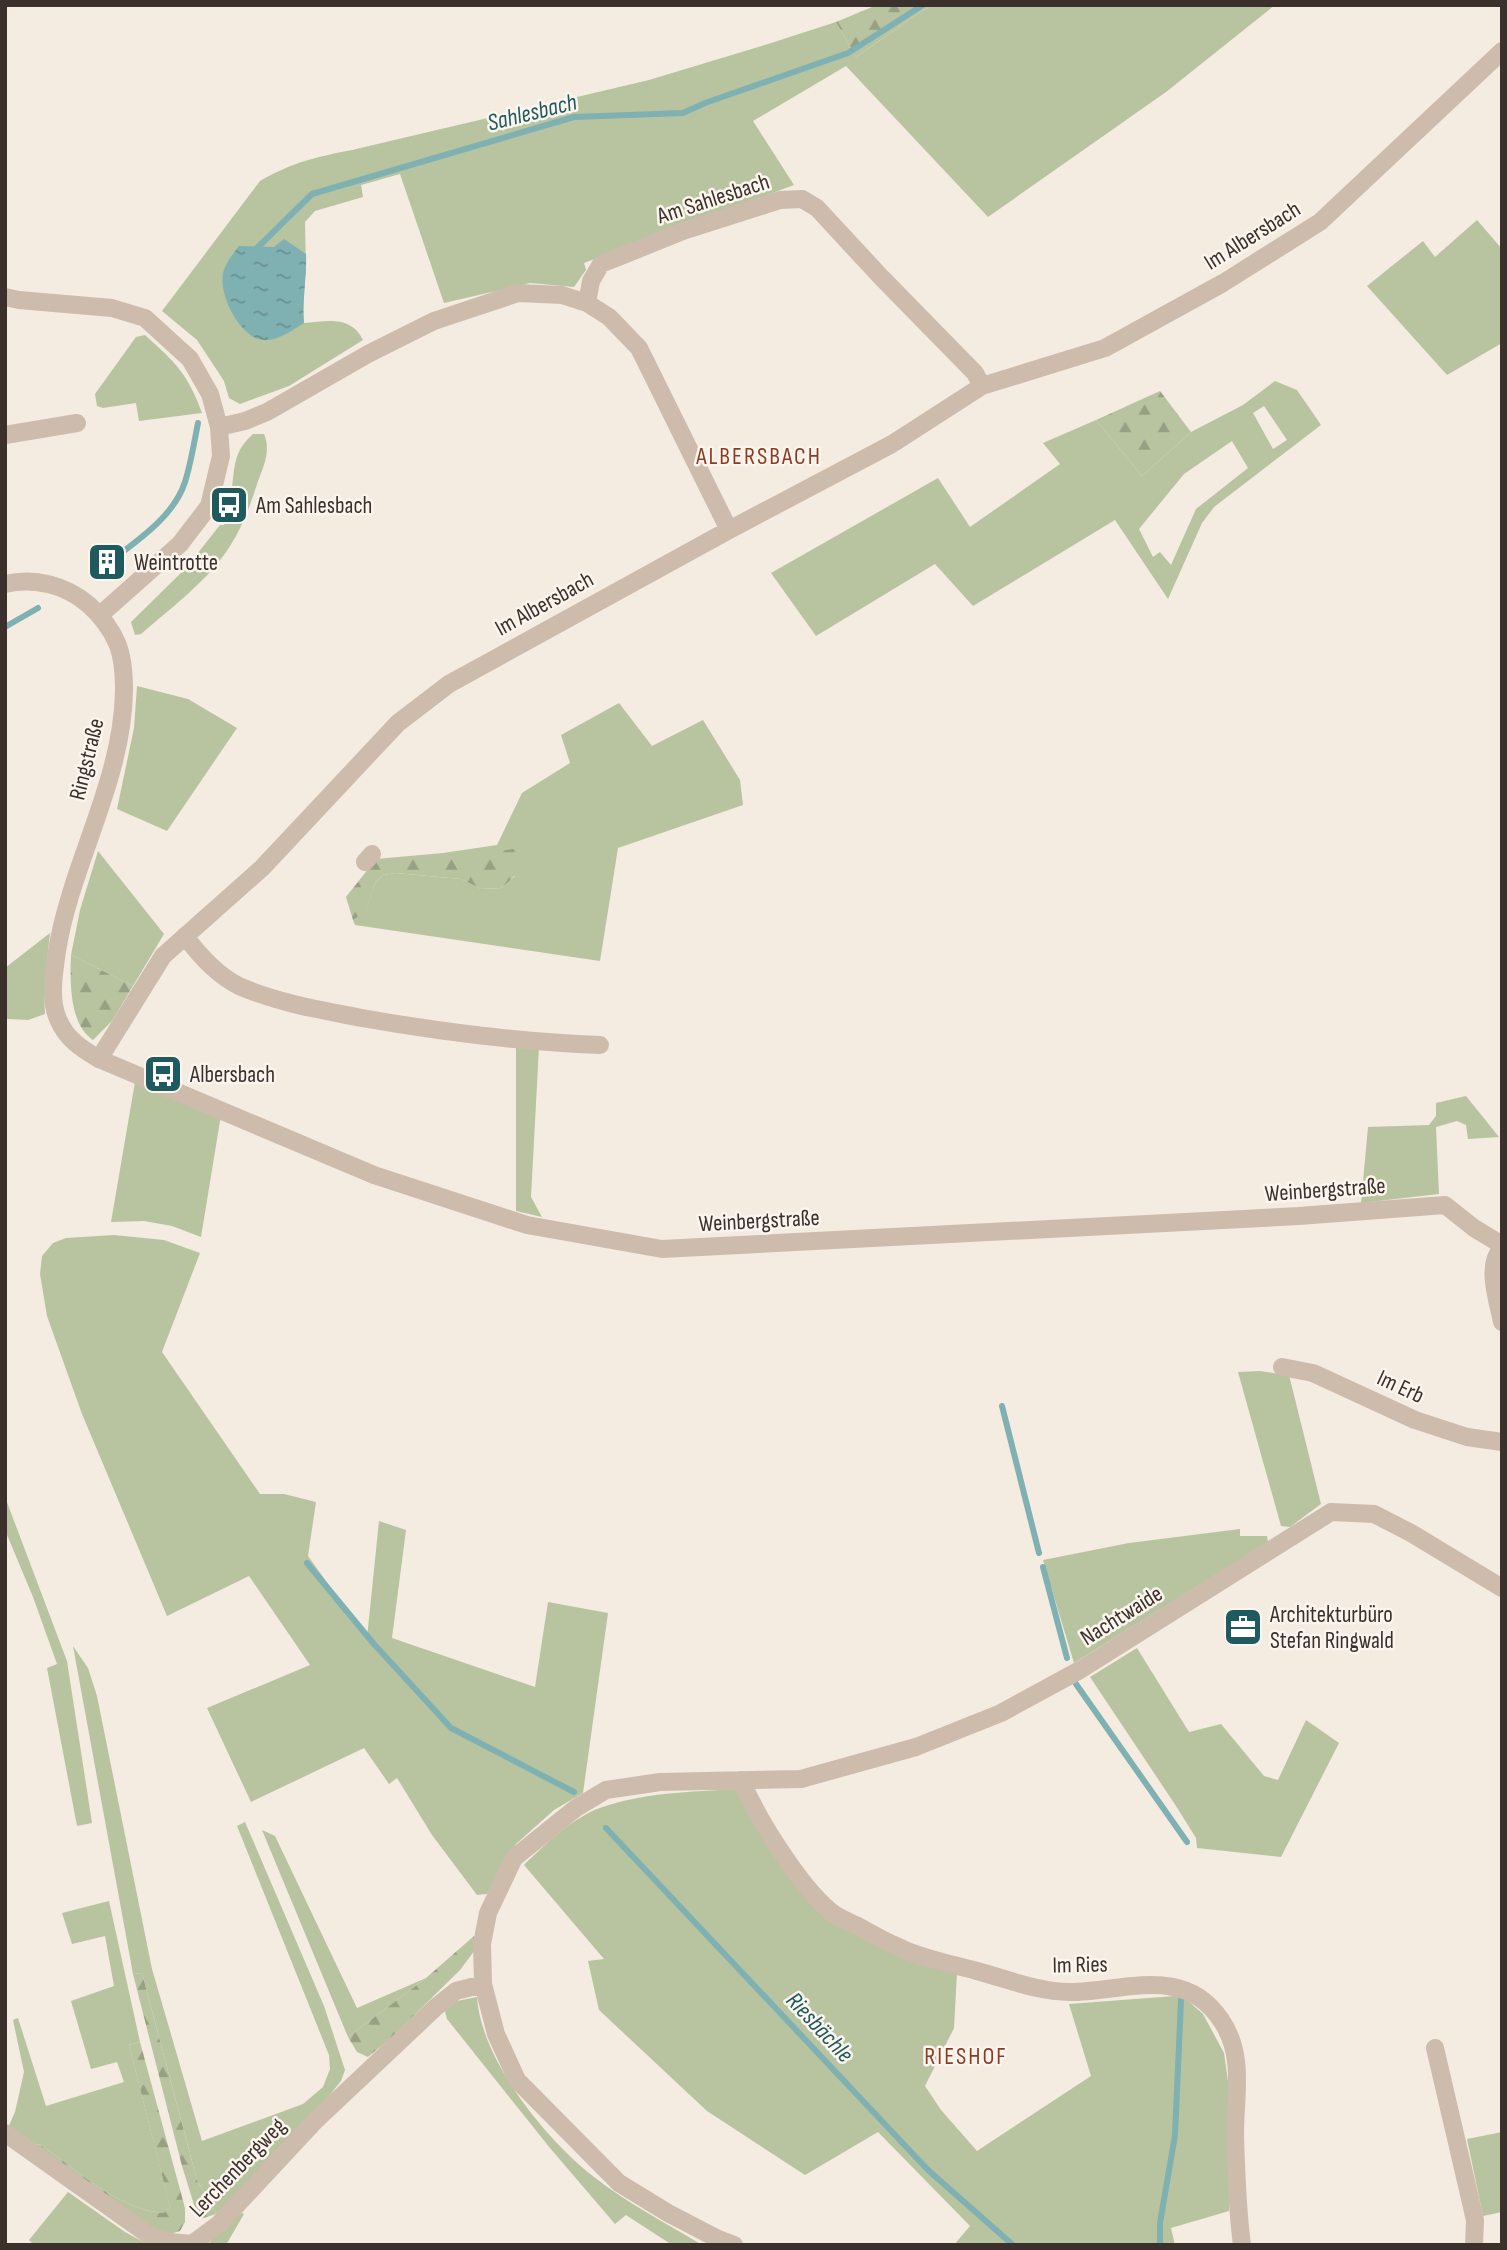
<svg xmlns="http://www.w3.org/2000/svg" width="1507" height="2250" viewBox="0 0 1507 2250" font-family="'Sofia Sans Condensed',sans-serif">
<defs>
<pattern id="forest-firs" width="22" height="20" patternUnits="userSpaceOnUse" patternTransform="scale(1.75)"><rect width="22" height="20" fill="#b8c4a0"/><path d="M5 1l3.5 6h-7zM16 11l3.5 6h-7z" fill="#97a083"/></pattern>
<pattern id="water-ripples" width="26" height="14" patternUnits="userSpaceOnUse" patternTransform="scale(1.75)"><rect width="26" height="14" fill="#7fb0b2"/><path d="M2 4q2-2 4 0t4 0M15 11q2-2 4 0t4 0" fill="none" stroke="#699091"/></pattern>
</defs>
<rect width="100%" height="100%" fill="#f4ebe1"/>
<path fill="#b8c4a0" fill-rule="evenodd" d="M936,5H1275L1166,92L988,217L846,66L753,121L794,185L584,263L586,270L574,287L530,283L444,303L400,174L361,185L363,197L315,211L305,222L306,271L302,303L304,323C327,321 351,315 363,340L289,386L240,404L229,398L224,381L197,340L162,311L260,181C293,162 316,157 352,150L649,80L768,44L836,22L856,57L923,10Z
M1477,220L1502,249V343L1447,375L1367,286L1423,241L1435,257Z
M145,335C175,362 188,374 202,413L139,421L136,403L103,408L97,406L95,394L136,337Z
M1275,381L1297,390L1321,425L1214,507L1202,523L1168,599L1115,520L973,606L935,564L816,636L771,573L938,478L970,527L1060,464L1043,443L1096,420L1142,476L1191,432L1243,405ZM1264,406L1287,440L1273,449L1253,413ZM1232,441L1248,468L1196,509L1171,565L1160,552L1153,557L1139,529L1184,474Z
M253,434H264C271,450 264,466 258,481C251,503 243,526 230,546C208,581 172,607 141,634L135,635L131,622L186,568L220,525H224L236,494L232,488C235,464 234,451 253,434Z
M137,686L188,699L237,728L167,831L117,809L134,728Z
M619,703L652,746L703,720L740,780L743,805L618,848L600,961L355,925L353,920L366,910L375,883L383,875L396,873L461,879L481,889L501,888L515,876L443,861V853L497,845L522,793L570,763L561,735Z
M98,851L164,934L133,986L71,955L80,910Z
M50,933L44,990L45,1014L28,1020L8,1019L5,1017V968Z
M516,1045L539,1047L531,1197L542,1217L516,1211Z
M135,1082L221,1115L201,1237L172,1226L144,1221L111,1222Z
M1466,1096L1499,1137L1468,1139L1466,1125L1457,1121L1436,1127L1439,1194L1361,1203L1368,1127L1429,1125L1436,1116V1103Z
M114,1235L164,1240L200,1253L162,1352L260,1494H284L316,1502L308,1556L367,1638L379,1521L406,1530L392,1638L535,1687L548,1602L608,1613L583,1793L554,1810L516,1844L487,1894L477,1895L432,1835L397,1778L389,1784L364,1748L251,1802L207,1708L310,1665L249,1576L167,1616L82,1414L47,1316L40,1274L42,1256L53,1243L66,1238Z
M1260,1371L1289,1375L1321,1504L1290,1527L1281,1526L1238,1372Z
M5,1497L67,1661L92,1823L77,1826L47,1668L57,1664L33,1597L5,1530Z
M1240,1529V1536H1267L1268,1542L1074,1663L1043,1560L1129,1543Z
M73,1646L88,1668L97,1696L152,1969L202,2141L303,2104L323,2087L330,2069L329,2055L237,1826L245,1822L324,2006L345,2070L341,2081L313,2116L216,2214L197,2180L142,1973L133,1974Z
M1137,1648L1189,1732L1221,1724L1264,1776L1278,1780L1306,1720L1339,1743L1281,1857L1197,1848L1196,1838L1176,1806L1090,1677Z
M738,1789L806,1893L957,1973L954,2028L925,2086L941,2110L977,2151L1091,2076L1069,2004L1175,1996L1187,2000L1203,2014L1224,2053L1230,2096L1229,2211L1171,2228L1175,2245H954L970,2226L878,2132L805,2175L707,2111L599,2010L588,1961L604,1959L524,1865C543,1846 572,1819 597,1809C643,1792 690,1792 738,1789Z
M262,1830L275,1836L357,2008L426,1978L348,2037Z
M109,1901L140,2042L129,2045L169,2202L170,2207L163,2213C116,2209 77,2169 39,2144L25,2148L7,2130L15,2112L24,2072L13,2020L18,2018L46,2106L124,2082L117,2062L91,2069L71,2001L114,1986L105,1936L72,1944L62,1913Z
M477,1997C481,2060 546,2140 594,2177C627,2203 666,2223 702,2245H672L626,2215L615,2224L550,2148L447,2019L445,2011L452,2002Z
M1502,2132V2212L1483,2216L1467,2139Z
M68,2192L125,2232L149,2245H34L29,2240Z
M242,2213L244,2214L226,2245H208L215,2236Z"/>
<path fill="url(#forest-firs)" d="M877,5H936L923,10L856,57L836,22Z
M1160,391L1191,432L1142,476L1096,420Z
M525,847C526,866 515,877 501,888L481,889L461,879L396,873L383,875L375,883L366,911L353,920L346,897L376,859L443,853V860Z
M71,955L133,986L112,1021L93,1040C69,1024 70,981 71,955Z
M474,1936L475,1950L460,1970L391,2038L368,2057L357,2052L348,2037L426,1978Z
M142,1973L197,2180L216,2214L201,2219L196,2211L182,2166L133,1974Z
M140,2042L185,2208V2222L180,2231L170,2234L158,2232L25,2148L39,2144C77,2169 116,2209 163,2213L170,2207L129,2045Z"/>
<path fill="url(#water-ripples)" d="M284,239L306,254C307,277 302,300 304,323C291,331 274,344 258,339C238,332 219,295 223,274C225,263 233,254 239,246L274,247Z"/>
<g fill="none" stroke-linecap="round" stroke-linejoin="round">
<path stroke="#7fb0b2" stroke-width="6" d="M253,252L312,194L574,117L683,113L705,103L848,53L923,5
M120,554C145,535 175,513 185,482C191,463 194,443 198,423
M5,627L38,608
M1002,1406L1039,1553
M307,1563L373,1643L451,1728L574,1792
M1043,1567L1067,1658
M1076,1684L1187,1842
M606,1828L928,2170L1013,2245
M1160,2245V2223L1175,2135L1181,2000"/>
<path stroke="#cdbbac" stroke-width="18" d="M5,297L19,300L112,308L145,318L190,359L210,394L219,427L221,456L209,506L180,544L100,615
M587,303L591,281L601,264L683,231L780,200L802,199L817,208L880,276L975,373L982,386
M219,427L245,421L267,412L368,354L434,321L518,293L562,295L587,303L609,317L639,348L729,530
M5,435L77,423
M365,862L372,854
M185,936C199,955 217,975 239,986C278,1003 321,1010 362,1018C441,1032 520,1042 600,1045
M99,1059L163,956L262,868L398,723L449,684L729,530L892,444L982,386L1105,348L1223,283L1320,222L1502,51
M1502,1248C1485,1265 1498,1301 1502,1322
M1282,1367L1313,1373L1415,1420L1467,1437L1502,1442
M741,1780C758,1819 798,1884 830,1911C838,1918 849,1922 858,1926C872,1934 886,1942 901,1948C924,1959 952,1964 977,1971C1007,1979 1038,1992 1070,1992C1124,1992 1184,1964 1221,2020C1245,2055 1235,2094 1235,2134C1236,2171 1237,2208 1242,2245
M1435,2048L1475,2220L1474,2245
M5,2133L150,2236L170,2242L192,2244L219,2224L314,2122L436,2007L456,1991L483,1984
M734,2245L718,2239L668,2213L619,2183L517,2080L496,2034L483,1984L482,1944L488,1913L514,1858L576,1808L606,1790L660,1782L801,1779L916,1747L1001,1713L1080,1670L1331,1512L1374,1514L1411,1533L1502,1588"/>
<path stroke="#cdbbac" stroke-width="18" d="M5,584C35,577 66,585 89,605C100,615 111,629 117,643C123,657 124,675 124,690C123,781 71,863 57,951C54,974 49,998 58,1019C66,1039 82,1049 99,1059L374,1175L527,1225L662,1249L1299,1216L1445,1205L1474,1228L1502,1245"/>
</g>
<defs>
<symbol id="bus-square" viewBox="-11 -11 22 22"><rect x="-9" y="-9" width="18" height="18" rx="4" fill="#1f5a5e" stroke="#fbf5ee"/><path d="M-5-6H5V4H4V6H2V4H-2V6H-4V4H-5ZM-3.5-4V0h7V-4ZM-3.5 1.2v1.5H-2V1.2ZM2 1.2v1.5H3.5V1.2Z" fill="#fff"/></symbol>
<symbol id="building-square" viewBox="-11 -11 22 22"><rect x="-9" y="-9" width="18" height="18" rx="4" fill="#1f5a5e" stroke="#fbf5ee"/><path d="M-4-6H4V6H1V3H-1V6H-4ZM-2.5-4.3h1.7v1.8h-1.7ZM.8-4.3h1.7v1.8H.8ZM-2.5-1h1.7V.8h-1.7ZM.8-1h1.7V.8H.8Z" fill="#fff"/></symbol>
<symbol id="office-square" viewBox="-11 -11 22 22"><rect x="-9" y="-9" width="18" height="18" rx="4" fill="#1f5a5e" stroke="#fbf5ee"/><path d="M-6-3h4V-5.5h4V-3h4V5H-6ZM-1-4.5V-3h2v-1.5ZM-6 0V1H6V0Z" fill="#fff"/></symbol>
</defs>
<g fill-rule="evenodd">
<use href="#bus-square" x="207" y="483" width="44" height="44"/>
<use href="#building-square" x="85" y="540" width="44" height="44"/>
<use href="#bus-square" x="141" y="1052" width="44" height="44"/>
<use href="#office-square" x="1221" y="1605" width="44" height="44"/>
</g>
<g text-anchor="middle" stroke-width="5" stroke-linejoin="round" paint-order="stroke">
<g font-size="23" fill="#3b302b" stroke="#fbf5ee">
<text transform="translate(713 198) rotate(-18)" y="8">Am Sahlesbach</text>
<text transform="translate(1252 235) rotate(-32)" y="8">Im Albersbach</text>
<text transform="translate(544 603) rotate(-29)" y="8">Im Albersbach</text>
<text transform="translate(86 759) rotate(-76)" y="8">Ringstraße</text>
<text transform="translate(1325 1189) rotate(-4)" y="8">Weinbergstraße</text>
<text transform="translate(759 1220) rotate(-3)" y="8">Weinbergstraße</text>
<text transform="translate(1401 1386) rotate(25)" y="8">Im Erb</text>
<text transform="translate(1121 1615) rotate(-32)" y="8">Nachtwaide</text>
<text transform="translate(1080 1964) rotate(-1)" y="8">Im Ries</text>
<text transform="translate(237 2167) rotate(-46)" y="8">Lerchenbergweg</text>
</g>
<g font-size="23" fill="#3b302b" stroke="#fbf5ee" text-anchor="start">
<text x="256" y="513">Am Sahlesbach</text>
<text x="134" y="570">Weintrotte</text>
<text x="190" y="1082">Albersbach</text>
<text x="1270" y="1622">Architekturbüro<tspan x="1270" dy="26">Stefan Ringwald</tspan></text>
</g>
<g font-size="24" font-style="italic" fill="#1f5a5e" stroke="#fbf5ee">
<text transform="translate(532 112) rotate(-14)" y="8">Sahlesbach</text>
<text transform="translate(820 2027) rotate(47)" y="8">Riesbächle</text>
</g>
<g font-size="24" letter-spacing="2" fill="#8c3b22" stroke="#fbf5ee">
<text x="759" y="464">ALBERSBACH</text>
<text x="966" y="2064">RIESHOF</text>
</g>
</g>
<rect width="1507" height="2250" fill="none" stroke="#3b302b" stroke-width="14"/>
</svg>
